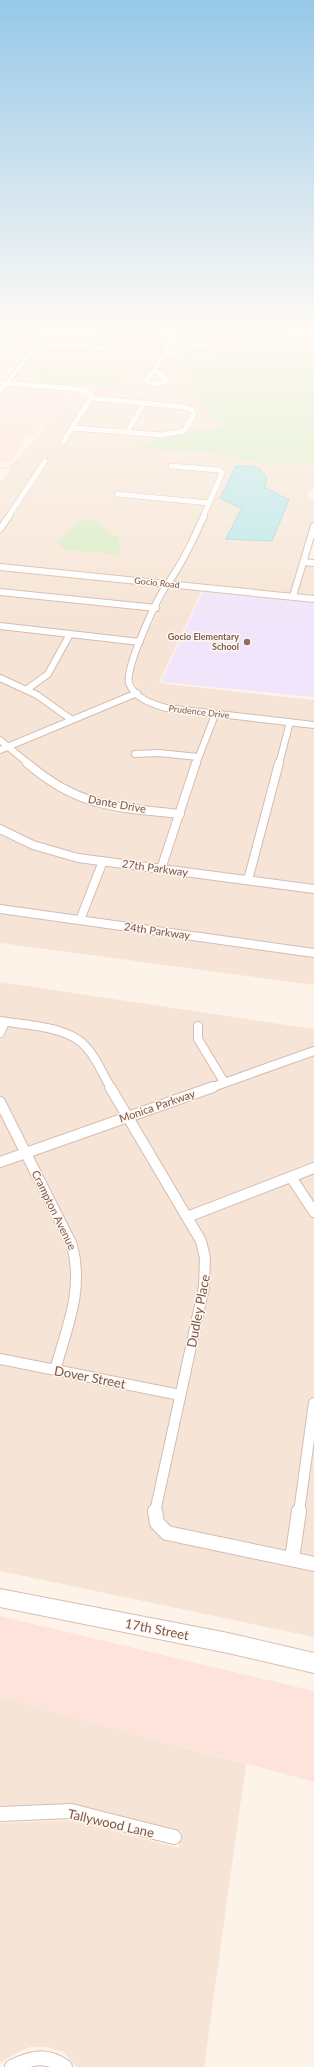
<svg xmlns="http://www.w3.org/2000/svg" width="314" height="2067" viewBox="0 0 314 2067" font-family="Lato,sans-serif">
<rect width="100%" height="100%" fill="#fef3e9"/>
<path fill="#f6e5d6" fill-rule="evenodd" d="M5,329H43L32,342L0,340V334Z
M57,329H314V332L273,337H234L208,342L161,333L160,334L173,336L152,370L144,380L147,384L154,385H162L169,381V379L157,370L167,353H177L221,340L273,338L314,334V356L283,348L266,347L244,349L239,352L184,362L181,367L194,385L191,392L202,400V407L225,427L185,432L189,428L196,412L185,406L94,398L93,393L84,389L13,383L28,365H37L38,363L30,362L44,344L111,347L46,342L53,334L126,338L54,332ZM41,367L124,373L125,374L113,389L29,381Z
M0,341L31,343L0,381Z
M71,390L89,394V398L60,443H64L74,429L158,436L152,442L139,444L160,450L200,451L261,463L290,462L314,465V489L306,493L314,501V518L291,595L172,583L215,498L225,474L222,470L169,465L168,466L220,472L207,502L115,493L114,495L206,504L166,582L0,566V533L35,483L48,460H43L0,525V483L10,470L0,469V467H9L35,439ZM255,466L264,471V487L279,520L273,540L227,539L241,509ZM80,519L99,521L106,530L119,537L120,551L65,550L75,526Z
M93,399L141,403L125,431L75,427Z
M145,404L190,410L191,414L182,430L169,433L130,432Z
M306,564L314,565V597L297,595Z
M0,569L164,585L154,606L0,590Z
M170,585L202,590L159,683L314,700V723L168,706L152,700L140,692L132,679L133,669L143,642Z
M0,594L153,609L138,640L0,625Z
M0,628L66,635L45,673L26,687L0,676Z
M72,636L136,643L125,674L128,687L133,693L73,717L55,704L31,689L46,679L54,671Z
M0,681L34,697L68,720L9,744L0,737Z
M136,696L171,711L211,716L196,755L160,751L131,752L132,756L148,755L194,759L177,811L95,799L58,783L13,747Z
M218,717L286,723L245,877L166,866L202,758Z
M292,724L314,727V886L252,878Z
M7,749L58,790L175,816L159,865L80,855L35,843L0,825V752Z
M0,832L99,863L77,917L0,906Z
M106,864L314,892V950L85,918Z
M0,912L314,956V985L0,943Z
M0,982L314,1029V1637L0,1571Z
M0,1697L246,1764L204,2067H77L63,2052L47,2047H31L20,2051L0,2063V1823L70,1820L179,1848L182,1831L72,1803L0,1806Z"/>
<path fill="#fee3dc" d="M10,385L69,390L33,438H27L11,462L0,461V398Z
M0,1616L314,1691V1782L0,1697Z"/>
<path fill="#f0e5fa" d="M203,591L314,603V697L161,682Z"/>
<path fill="#d9edc5" d="M266,347L283,348L314,356V465L290,462L261,463L200,451L160,450L137,445L152,442L158,436L175,435L185,432L224,426L202,407V400L191,392L194,385L181,367L184,362L239,352L244,349Z
M41,367L123,374L113,388L31,381Z
M80,519L99,521L106,530L119,537L120,551L115,554L65,550L58,543L63,536Z"/>
<path fill="#bbe7e9" stroke="#a1d8dc" d="M236,466C250,466 261,464 267,479L264,487L289,500L272,541L226,539L241,509L220,498Z"/>
<g fill="none" stroke-linecap="round" stroke-linejoin="round">
<defs>
<path id="street-far4" d="M0,332L3,329
M48,333L124,338
M162,334L206,342
M0,341L108,348
M165,352H176L227,338H273L314,333
M154,370L167,379V381L158,384L147,382L146,380Z
M154,370L175,336
M0,383L78,389L91,393V398L63,442
M72,428L162,435L184,431L194,414L192,410L184,407L91,398
M127,432L144,403
M171,466L219,470L222,473L203,517
M117,494L209,503
M8,517L45,461"/>
<path id="street-far3" d="M204,516C195,535 187,554 176,571C173,577 168,582 164,589C155,604 125,668 129,683C134,698 152,704 166,708L314,725
M0,529L9,516
M303,562L314,563
M0,592L156,608
M293,596L314,526
M0,626L140,642
M0,678L37,695L72,720
M26,690L48,674L70,634
M0,740L29,764
M0,750L137,693
M135,754L159,753L198,757
M196,764L215,715
M279,764L290,722"/>
<path id="street-far2" d="M27,763C79,808 116,807 180,814
M0,829L33,845L78,858L314,889
M161,869L196,763
M248,880L279,763
M0,909L314,953
M80,920L103,861
M0,1021C25,1025 70,1026 87,1048C97,1059 103,1075 111,1088
M198,1026V1039L224,1082
M0,1033L5,1022
M210,1088L314,1051"/>
<path id="street-far1" d="M110,1087L201,1241L205,1258L204,1287L155,1512
M0,1102L72,1245C84,1290 67,1327 55,1370
M0,1162L213,1087
M291,1177L314,1212
M187,1217L314,1168
M0,1359L180,1395
M299,1512L314,1403"/>
<path id="street" d="M155,1511L157,1523L167,1533L314,1564
M292,1559L299,1511
M0,1814L71,1811L174,1837
M12,2067C31,2057 47,2054 65,2067"/>
<path id="secondary" d="M48,329H54L0,394V388Z
M0,564L314,596V602L0,570Z
M0,1589L228,1633L314,1653V1673L228,1653L0,1607Z"/>
</defs>
<use href="#street-far4" stroke="#d4bcb0" stroke-width="6"/>
<use href="#street-far3" stroke="#d4bcb0" stroke-width="8"/>
<use href="#street-far2" stroke="#d4bcb0" stroke-width="10"/>
<use href="#street-far1" stroke="#d4bcb0" stroke-width="12"/>
<use href="#street" stroke="#d4bcb0" stroke-width="16"/>
<use href="#secondary" stroke="#d9bdaf" stroke-width="2"/>
<use href="#street-far4" stroke="#fff" stroke-width="5"/>
<use href="#street-far3" stroke="#fff" stroke-width="6"/>
<use href="#street-far2" stroke="#fff" stroke-width="8"/>
<use href="#street-far1" stroke="#fff" stroke-width="10"/>
<use href="#street" stroke="#fff" stroke-width="14"/>
<use href="#secondary" fill="#fff" fill-rule="evenodd"/>
</g>
<linearGradient id="sky" x2="0" y2="1"><stop stop-color="#96c8e8"/><stop offset="0.53" stop-color="#fffaf5"/><stop offset="1" stop-color="#fffaf5" stop-opacity="0"/></linearGradient>
<rect width="314" height="618" fill="url(#sky)"/>
<circle fill="#8d6e63" stroke="#fff8f0" stroke-width="1.5" cx="247" cy="642" r="4"/>
<g text-anchor="middle" stroke-width="3" stroke-linejoin="round" paint-order="stroke">
<g font-size="9" fill="#7a564a" stroke="#fff8f0">
<text transform="translate(157 583) rotate(6)" y="3">Gocio Road</text>
<text transform="translate(199 712) rotate(7)" y="3">Prudence Drive</text>
</g>
<g font-size="9" font-weight="bold" fill="#785e54" stroke="#fff8f0" text-anchor="end">
<text x="239" y="640">Gocio Elementary<tspan x="239" dy="10">School</tspan></text>
</g>
<g font-size="11" fill="#7a564a" stroke="#fff8f0">
<text transform="translate(117 804) rotate(10)" y="4">Dante Drive</text>
<text transform="translate(155 868) rotate(8)" y="4">27th Parkway</text>
<text transform="translate(157 931) rotate(8)" y="4">24th Parkway</text>
<text transform="translate(157 1106) rotate(-19)" y="4">Monica Parkway</text>
<text transform="translate(54 1210) rotate(64)" y="4">Crampton Avenue</text>
</g>
<g font-size="13" fill="#7a564a" stroke="#fff8f0">
<text transform="translate(198 1311) rotate(-79)" y="5">Dudley Place</text>
<text transform="translate(90 1377) rotate(11)" y="5">Dover Street</text>
<text transform="translate(157 1629) rotate(11)" y="5">17th Street</text>
<text transform="translate(111 1823) rotate(13)" y="5">Tallywood Lane</text>
</g>
</g>
</svg>
